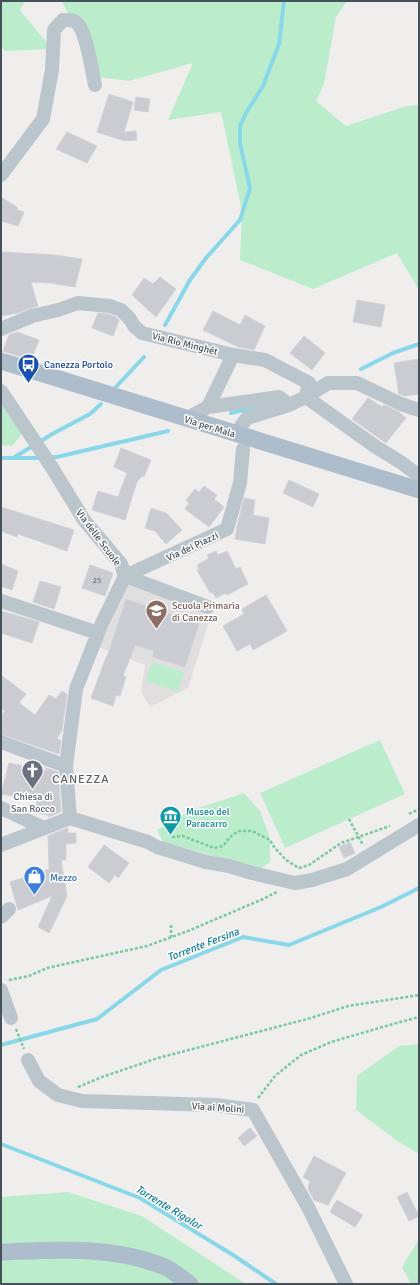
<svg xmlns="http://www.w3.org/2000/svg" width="420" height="1285" viewBox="0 0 420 1285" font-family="Signika,sans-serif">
<rect width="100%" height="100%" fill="#f0eded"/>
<path fill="#e1dedf" d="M126,584L211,615L188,688L150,707L141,692L145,665L98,647Z"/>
<path fill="#bbedcd" d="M1,1H25L20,10L52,49L4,51L1,44Z
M62,1H347L336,17L324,84L316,101L346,126L407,106L419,105V290L397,253L313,289L240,260L242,211L221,112L168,120L193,63L129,81L98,77Z
M1,404L22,434L12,446L1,445Z
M152,662L184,672L178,691L146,681Z
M380,740L405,794L285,848L260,793Z
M244,793L260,811L270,838V862L260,869L163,842L157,830L189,811Z
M419,1044V1154L396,1140L356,1110L357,1076L399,1046Z
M68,1192L142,1216L246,1284H1V1197Z
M419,1239V1284H411L402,1267Z"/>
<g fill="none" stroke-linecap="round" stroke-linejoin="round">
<path stroke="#89d8e9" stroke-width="4" d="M165,325L190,280L206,258L240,220L250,188L240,143V126L246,113L263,86L279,44L284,1
M361,369L393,353L419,344
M114,389L144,357
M231,413L256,407
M49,457H57L168,431
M1,458H41
M13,458L54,433L90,414L101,404
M1,1045L97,1019L161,970L243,937L289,945L381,907L419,888
M1,1144L140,1198L233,1255L276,1284"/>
</g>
<path fill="#caccd2" stroke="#d1d3d9" d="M109,94L133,102L124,132L136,131L137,140L125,141L97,132Z
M136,97L150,99L148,112L134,110Z
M67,132L97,146L87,163L56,149Z
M1,197L18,208L17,210L24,212L18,226L1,221Z
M1,252L55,255L82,259L75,287L51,283L31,282L38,306L17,313L1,316Z
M160,277L176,289L156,317L132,295L144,278L153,284Z
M357,300L385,305L381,327L353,322Z
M213,311L240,325L245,315L265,326L254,350L238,347L203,330Z
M98,313L108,314L116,317L119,320L113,336L92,328Z
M17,332L39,340L31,360L3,351L9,335Z
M304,336L325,353L312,370L290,353Z
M419,359V394L405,396L399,394L394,363Z
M368,398L382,407L384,405L399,412L406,418L386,443L352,419Z
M121,448L151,460L144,477L142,476L137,482L125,520L92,510L98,491L118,497L127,473L114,467Z
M289,480L319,494L313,507L283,493Z
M204,486L217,495L214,499L224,507L209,527L185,509L189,503L186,500L195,489L199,492Z
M244,498L255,500L253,515L269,518L265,544L235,539L237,526Z
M1,507L74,530L67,551L18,534L17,537L1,531Z
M151,508L166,513L182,530L166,544L155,531L145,528Z
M216,551L218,555L227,551L236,569L240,567L248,584L227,595L226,593L216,598L212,592L210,593L205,584L197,570L199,569L197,565L209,558L207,555Z
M1,564L18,571L12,590L1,586Z
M90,565L113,573L105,596L82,588Z
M40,581L61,587L54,609L33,602Z
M266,595L287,631L253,650L250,644L237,651L223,626L244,614L242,609Z
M126,599L199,624L185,667L153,657L154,651L135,645L123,676L126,677L120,696L116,695L113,706L91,698L106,657H107Z
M1,611L39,622L32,643L1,633Z
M1,675L26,694L19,703L35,715L49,695L56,699L62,691L67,694L62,731L57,738L61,741L59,754L1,734V716L5,711L1,708Z
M9,763L49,771L43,767L58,772L61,812L48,817V815L35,813L37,800L1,794Z
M67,828H68V833H76V843L66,844V860H61L67,896L49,933L38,927L52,896L18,910L10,882L49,869L48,836Z
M350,842L355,853L344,858L339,847Z
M104,845L129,863L118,878L115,875L109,883L88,867Z
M250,1128L257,1136L244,1146L238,1138Z
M314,1156L346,1173L328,1205L314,1200L308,1189L310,1181L303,1177Z
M407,1192L419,1216L409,1221L397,1197Z
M337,1200L363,1215L355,1227L330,1212Z"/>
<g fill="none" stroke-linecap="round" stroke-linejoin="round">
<path stroke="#75ca9e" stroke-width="2.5" stroke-dasharray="3 2" stroke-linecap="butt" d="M409,814L419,809
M349,819L363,845
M172,837L183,836L214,848L223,846L230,837L238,831H252L270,840L274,847L286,860L299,868L309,865L341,843L390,826
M171,925V937
M9,980L29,976L47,968L147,946L188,931L263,899L277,892
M16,1029L24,1049
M78,1087L102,1077L158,1058L311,1018L348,1006L419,995
M258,1098L275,1076L301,1055L331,1042L393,1024L419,1017"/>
<path stroke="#bbc5cc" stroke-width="14" d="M1,175L43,119L52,70L54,30L63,20C68,20 74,19 78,24C87,35 92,71 95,85
M1,329L32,316L58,310L78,303L110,306L121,310L130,319L134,326L142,333L233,355L265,360L309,383L306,397
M1,391L51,466L84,520L121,564L125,576L102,623L76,689L66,766L70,818
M306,397L376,447L402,463L419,476
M208,407L279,397L289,405L306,397L328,383H357L401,404L419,410
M186,419L208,407L233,355
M241,426L247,418L289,405
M125,576L227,529L240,483L243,449
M125,576L208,607
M1,601L98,633
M1,742L66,766
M1,808L44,828
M70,818L148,842L157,847L206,862L229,866L252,873L295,883L312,880L347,869L419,825
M1,845L70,818
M1,917L9,909
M1,990L11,1018
M28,1060L39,1081L58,1095L82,1101L216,1105L253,1110L308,1207L346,1284"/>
<path stroke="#adbdcc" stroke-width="17" d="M1,361L419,490
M1,1252C55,1250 113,1245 165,1267C174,1271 182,1279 190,1284"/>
</g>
<defs>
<symbol id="bus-pin" viewBox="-11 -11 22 30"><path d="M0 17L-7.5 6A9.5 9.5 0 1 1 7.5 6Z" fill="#1a4fb4" stroke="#fff"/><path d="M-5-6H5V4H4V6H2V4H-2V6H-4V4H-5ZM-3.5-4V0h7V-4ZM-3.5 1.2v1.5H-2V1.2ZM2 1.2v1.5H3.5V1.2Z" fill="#fff"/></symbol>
<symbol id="school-pin" viewBox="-11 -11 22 30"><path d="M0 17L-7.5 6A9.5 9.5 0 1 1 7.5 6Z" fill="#8d6e63" stroke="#fff"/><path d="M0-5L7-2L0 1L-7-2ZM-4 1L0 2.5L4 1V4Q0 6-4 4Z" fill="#fff"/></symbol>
<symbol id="church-pin" viewBox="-11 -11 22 30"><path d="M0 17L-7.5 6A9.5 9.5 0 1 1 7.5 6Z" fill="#6b7280" stroke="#fff"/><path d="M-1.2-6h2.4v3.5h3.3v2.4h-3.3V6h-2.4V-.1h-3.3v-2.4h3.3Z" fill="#fff"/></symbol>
<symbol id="museum-pin" viewBox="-11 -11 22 30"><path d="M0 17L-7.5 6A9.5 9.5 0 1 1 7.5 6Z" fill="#0f9aa8" stroke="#fff"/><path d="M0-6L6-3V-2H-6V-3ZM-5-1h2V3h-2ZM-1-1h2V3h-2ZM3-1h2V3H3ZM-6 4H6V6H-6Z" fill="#fff"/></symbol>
<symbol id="shop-pin" viewBox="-11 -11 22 30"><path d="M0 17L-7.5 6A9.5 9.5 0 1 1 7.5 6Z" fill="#3f7fe0" stroke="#fff"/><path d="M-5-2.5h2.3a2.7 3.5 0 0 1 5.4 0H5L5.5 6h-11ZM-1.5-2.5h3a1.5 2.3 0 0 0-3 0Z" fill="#fff"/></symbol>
</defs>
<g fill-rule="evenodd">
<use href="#bus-pin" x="16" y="352" width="25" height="34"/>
<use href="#school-pin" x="144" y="598" width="25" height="34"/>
<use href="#church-pin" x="20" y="758" width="25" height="34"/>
<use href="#museum-pin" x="158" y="804" width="25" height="34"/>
<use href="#shop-pin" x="22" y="864" width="25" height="34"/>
</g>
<g text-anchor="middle" stroke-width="3" stroke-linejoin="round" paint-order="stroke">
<g font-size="8" fill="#677078">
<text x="97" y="583">25</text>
</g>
<g font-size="10" fill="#46515a" stroke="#fff">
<text transform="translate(185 343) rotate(14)" y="4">Via Rio Minghét</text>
<text transform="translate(210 426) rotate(17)" y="4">Via per Mala</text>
<text transform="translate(99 537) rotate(53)" y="4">Via delle Scuole</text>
<text transform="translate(192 546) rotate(-25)" y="4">Via dei Piazzi</text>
<text transform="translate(218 1107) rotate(4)" y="4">Via ai Molini</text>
</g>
<g font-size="10" fill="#164399" stroke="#fff" text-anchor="start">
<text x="44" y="368">Canezza Portolo</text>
</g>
<g font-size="10" fill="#785e54" stroke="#fff" text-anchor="start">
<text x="172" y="609">Scuola Primaria<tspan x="172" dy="12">di Canezza</tspan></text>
</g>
<g font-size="10" fill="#5b616d" stroke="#fff">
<text x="33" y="800">Chiesa di<tspan x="33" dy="12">San Rocco</tspan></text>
</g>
<g font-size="10" fill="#0d838f" stroke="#fff" text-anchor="start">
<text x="186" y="815">Museo del<tspan x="186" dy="12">Paracarro</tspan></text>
</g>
<g font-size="10" fill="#366cbe" stroke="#fff" text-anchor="start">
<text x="50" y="881">Mezzo</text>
</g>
<g font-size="11" font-style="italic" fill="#107c94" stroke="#fff">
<text transform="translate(203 944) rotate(-21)" y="4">Torrente Fersina</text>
<text transform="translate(169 1207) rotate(31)" y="4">Torrente Rigolor</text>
</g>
<g font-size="12" letter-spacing="1" fill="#5a5e62" stroke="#fff">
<text x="81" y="783">CANEZZA</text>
</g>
</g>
<rect width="420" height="1285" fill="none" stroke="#46515a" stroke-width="4"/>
</svg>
